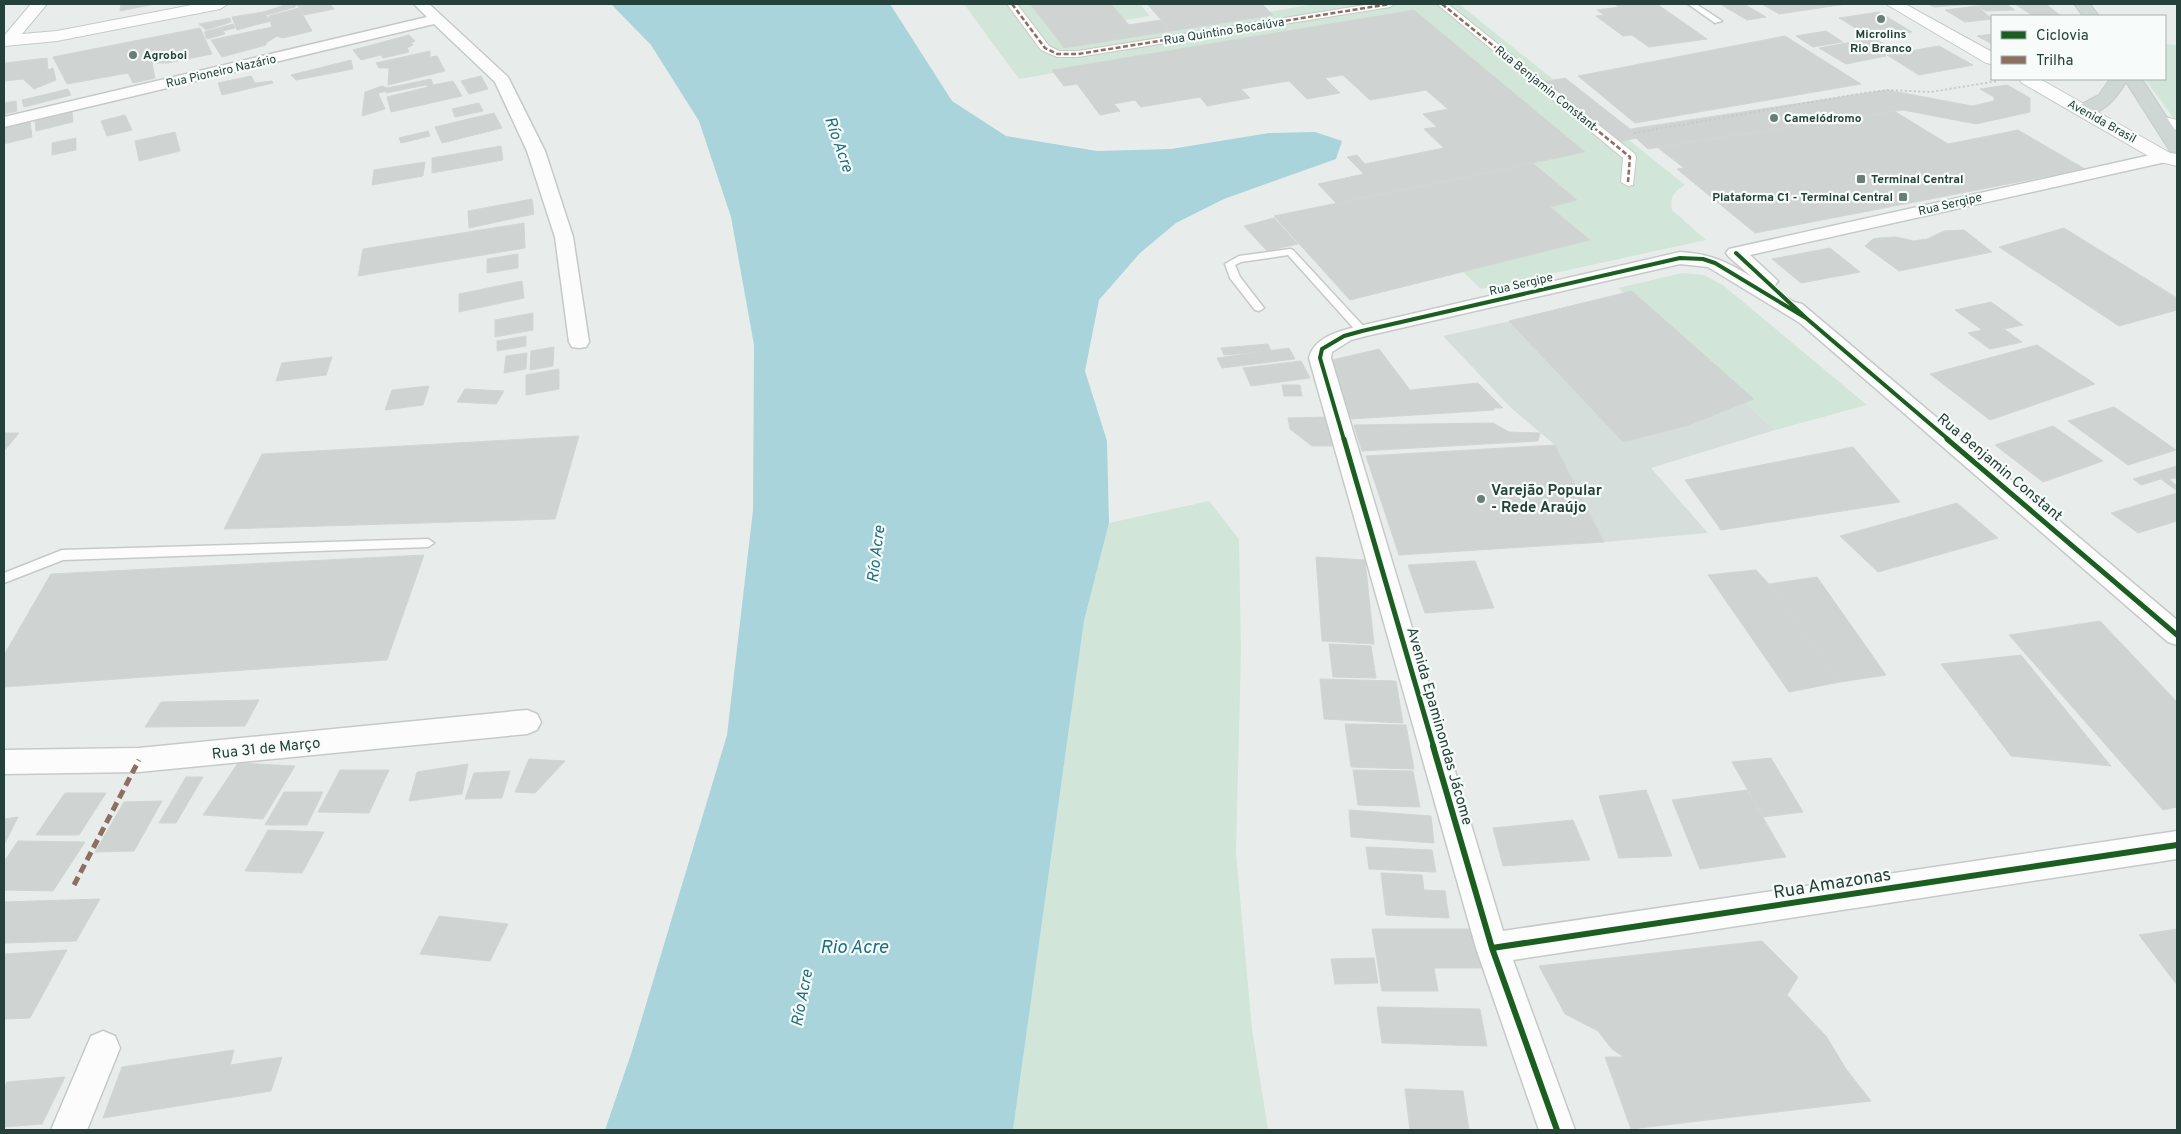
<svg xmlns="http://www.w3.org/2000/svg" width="2181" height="1134" viewBox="0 0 2181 1134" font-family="Overpass,sans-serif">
<rect width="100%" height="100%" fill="#e8edeb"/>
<path fill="#d6dedb" d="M1627,295L1775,430L1651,468L1708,533L1604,542L1555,445L1511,408L1443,336Z"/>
<path fill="#d1e6d8" d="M964,4H1030L1064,48L1314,4H1459L1685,185C1673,192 1670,197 1672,210L1706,240L1481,289L1463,272L1590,240L1550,207L1576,200L1524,154L1407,13L1019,79Z
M1111,4H1140L1150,16L1125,20Z
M2165,44L2177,45V123L2145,79H2165Z
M1682,273L1704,275L1724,286L1867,405L1775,430L1618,288Z
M1209,501L1239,539L1241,651L1236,853L1252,1029L1268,1130H1013L1084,621L1109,523Z"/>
<path fill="#a9d4db" d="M611,4H890L952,101L1006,136L1097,151L1171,149L1269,133L1315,132L1342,141L1336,159L1224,199L1176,223L1140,253L1099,300L1085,371L1107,441L1109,523L1084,621L1013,1130H605L632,1051L727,735L753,510L754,345L731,217L699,121L651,45Z"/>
<path fill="#cfd4d2" stroke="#d1d6d4" d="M121,4H155L120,11Z
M283,4H297L295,7L267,15L263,12L282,6Z
M303,4H330L334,9L304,15L297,5Z
M1030,4H1111L1129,25L1055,36Z
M1155,4H1262L1273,15L1171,31L1148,5Z
M1614,4H1657L1707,39L1649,47L1632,35L1623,36L1596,16L1604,15L1597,10L1619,7Z
M1720,4H1744L1766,17L1747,20Z
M1762,4H1846L1779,14Z
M1928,4H1972L1934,7Z
M2006,4L2015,10L1986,11L1977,6Z
M2015,4H2046L2061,16H2033Z
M1977,6L1992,19L1965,22L1945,10Z
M299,8L312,31L283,38L277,36L266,43V45L222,57L211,40L272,27L269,16Z
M1414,10L1585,152L1337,204L1318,184L1364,174L1347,157L1357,155L1365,164L1444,148L1424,129L1437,127L1423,114L1448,109L1426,90L1370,100L1343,75L1325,78L1340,93L1307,99L1289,81L1241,89L1250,98L1207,106L1200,97L1141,107L1135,100L1114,104L1120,111L1100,115L1077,84L1064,86L1052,70Z
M263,12L271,21L237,30L232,17Z
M1879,12L1912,32L1872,38L1839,18Z
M230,18L231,22L206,30L199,24Z
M1161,20L1171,31L1064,48L1055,36Z
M233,24L235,28L223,31L225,34L207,39L204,32Z
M200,28L212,54L168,63H152L155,78L133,83L128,73L67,84L53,57Z
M1826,31L1843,42L1813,47L1796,36Z
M1992,34V44L1977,36Z
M409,35L415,41L411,43L413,45L407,48L409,52L383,58L381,55L361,60L353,50Z
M1785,36L1861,84L1635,123L1578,76Z
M1874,38L1897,52L1882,55L1886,56L1846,64L1819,48Z
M1939,46L1973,65L1919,75L1887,55Z
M430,51V57L437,56L445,71L388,85L389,68H379L376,63Z
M47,58L48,70L53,68L56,80L34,89L23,79L4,81L5,63Z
M351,60L353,69L296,80L291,75Z
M251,76L255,83L272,81L273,83L222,95L218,83Z
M481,76L488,89L469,94L461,81Z
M1565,78L1630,129L1887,90L1972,106L1994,101V97L1980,89L2007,85L2030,98V112L1976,124L1903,110L1648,149L1636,138L1617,142L1543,82Z
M431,79L433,85L453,81L462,96L391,112L387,97L428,87L426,85L386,93L387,91L378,93L385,109L362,116L365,92L382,86L387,88Z
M68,89L71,95L24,107L22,100Z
M16,101L17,111L4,114V103Z
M479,103L483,111L455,117L452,109Z
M72,111L73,122L36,131L35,119Z
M1894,111L1948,144L2018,130L2085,169L1755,233L1677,169L1684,168L1657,147Z
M494,113L502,128L442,143L435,127Z
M125,115L132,130L107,136L101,121Z
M30,121L32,137L4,144V127Z
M428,131L430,136L401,143L399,138Z
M175,132L180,151L139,161L135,141Z
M76,138V150L52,155V143Z
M501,146L503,160L432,173V158Z
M425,162L423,176L372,185L374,170Z
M1533,163L1577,200L1550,207L1590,240L1350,300L1274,216Z
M532,199L534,214L469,228L468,211Z
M1274,218L1298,244L1267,251L1244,226Z
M524,223L525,248L358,276L363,249Z
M2064,228L2177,298V310L2119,326L1999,247Z
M1964,230L1992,252L1899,271L1865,246L1873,239L1879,238L1896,237L1914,241L1927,239L1944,231Z
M1830,248L1860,272L1801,283L1772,259Z
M518,254V268L487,273V259Z
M522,281L524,298L459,312V294Z
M1632,291L1754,399L1689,425L1623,442L1509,321Z
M1991,302L2023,325L2004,329L2022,342L1990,349L1968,333L1982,330L1955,310Z
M533,313V330L495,337V320Z
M526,336V346L497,351V341Z
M1268,344L1271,351L1224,355L1221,348Z
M2037,345L2095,384L1990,420L1930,374Z
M554,347L553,366L530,370L531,351Z
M1289,348L1295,359L1222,368L1217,358Z
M1379,349L1410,390L1478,383L1503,408H1493L1494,410L1351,419L1328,361Z
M527,353L526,369L504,373L506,356Z
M332,357L326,375L276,381L282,363Z
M1301,361L1310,378L1251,386L1243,368Z
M559,369V389L526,395V375Z
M1282,385H1300L1302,396H1284Z
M429,386L423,405L385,410L392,390Z
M465,389L504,391L496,404L457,402Z
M2114,407L2142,426L2176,450L2128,465L2068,421Z
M1327,417L1333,446H1312L1290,429L1288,418Z
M1493,423L1509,432L1540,433L1538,441L1362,451L1354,425Z
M2053,426L2103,461L2043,482L1995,445Z
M4,433H19L4,451Z
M579,436L555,519L224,529L262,454Z
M1555,445L1604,542L1399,555L1366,456Z
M1853,447L1900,502L1721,530L1685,480Z
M2177,466V478L2169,479L2177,486V491L2161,479L2141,485L2133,479Z
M2177,493V521L2138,533L2111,513Z
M1957,503L1998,538L1878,572L1840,536Z
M424,555L387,660L4,687V655L51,574Z
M1316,557L1365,560L1374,644L1322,641Z
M1475,561L1494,608L1425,613L1408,565Z
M1756,570L1769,584L1840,682L1789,692L1708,575Z
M1817,577L1886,675L1840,682L1769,584Z
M2100,621L2177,702V807L2163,810L2009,635Z
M1329,644L1371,646L1376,678L1333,677Z
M2021,655L2111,766L2011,756L1941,664Z
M1320,679L1396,681L1403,723L1324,719Z
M259,700L245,726L145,727L161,702Z
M1345,724L1406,725L1414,769L1351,767Z
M1771,758L1803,812L1763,817L1732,762Z
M529,759L565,761L535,793L515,792Z
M238,763L295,766L263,819L203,815Z
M468,764L462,794L409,801L417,772Z
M340,770H389L369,813L318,812Z
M1353,770L1413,771L1420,807L1358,805Z
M510,771L502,798L465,799L474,773Z
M186,777H203L176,823H159Z
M1646,790L1672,856L1619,858L1599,796Z
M1747,790L1786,857L1700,869L1672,800Z
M284,792H323L307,825H265Z
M65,793H106L79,835H36Z
M162,801L134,851L95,852L124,802Z
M1349,810L1431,816L1434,843L1351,837Z
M18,817L4,845V819Z
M1573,820L1590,860L1503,866L1493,828Z
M268,830L324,832L302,873L245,871Z
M18,841L85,842L53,891L4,890V862Z
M1366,847L1432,850L1436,872L1369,869Z
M1381,873L1422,875L1424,890L1445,891L1449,918L1386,915Z
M100,899L76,941L4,943V902Z
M439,916L508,924L490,961L420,954Z
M1372,929H1473L1482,968H1434L1438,991H1382Z
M2177,929V985L2139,935Z
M1762,941L1798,977L1787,995L1826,1036L1846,1069L1871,1101L1631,1129L1605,1057H1624L1612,1049L1598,1031L1565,1014L1539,966Z
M67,950L30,1018L4,1019L5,954Z
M1374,958L1378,983L1335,984L1331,959Z
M1377,1007L1480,1009L1487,1046L1382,1043Z
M234,1050L230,1065L282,1057L271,1091L103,1118L122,1067Z
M65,1077L42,1124L4,1127V1088L7,1082Z
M1405,1089L1463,1091L1469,1130H1410Z"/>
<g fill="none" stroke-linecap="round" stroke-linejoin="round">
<defs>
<path id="service" d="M1688,4H1696L1722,21L1715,23Z
M1290,249L1293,250L1366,329V333H1358L1288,255L1241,262L1235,265L1240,277L1264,308L1259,311L1255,310L1230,278L1225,264L1239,256Z
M428,539L434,543L428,547L63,560L4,583V573L62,550Z"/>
<path id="pedestrian" d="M1007,4H1017L1049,46L1059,51H1078L1371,4H1395L1390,7L1078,57H1057L1041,50Z
M1437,4H1448L1635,154L1636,157L1633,185L1628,186L1621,182L1623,158Z"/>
<path id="minor" d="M414,4H429L508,77L545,151L573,237L589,342L586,347L579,348L572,347L569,342L555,237L527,151L495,82L434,24L4,127V117L427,17Z
M2164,152L2170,153L2173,157L2170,161L1750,255L1778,281L1775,285L1768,287L1794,302L1802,304L2177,620V645L2168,642L1800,323L1708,267L1680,264L1366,336L1351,340L1332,352L1331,358L1503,931L2177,831V859L1513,960L1575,1130H1539L1476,948L1309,358C1314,338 1336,332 1355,327L1680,252C1711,254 1725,261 1752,277L1729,257L1726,253L1729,249Z
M527,710L537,714L541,722L537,730L527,734L139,772L4,774V750L139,748Z
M103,1031L115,1036L120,1048L87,1130H51L91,1036Z"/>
<path id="tertiary" d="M1886,4H1905L1992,52V64L1986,63Z
M2019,79H2040L2170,153L2177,154V166L2157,161L2022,83Z
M2161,116L2177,120V130L2155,125L2152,121L2155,117Z"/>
<path id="secondary" d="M31,4H47L22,34L57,31L197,4H228L220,9L57,41L4,46V36Z"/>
<path id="primary" d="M2074,4H2090L2099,16H2083Z
M2110,79H2142L2177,133V153L2170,151L2126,82C2116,99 2100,119 2078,114L2075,110L2078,106L2099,95Z"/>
</defs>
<use href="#service" stroke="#c5cac8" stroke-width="3"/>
<use href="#pedestrian" stroke="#c5cac8" stroke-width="2"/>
<use href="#minor" stroke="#c5cac8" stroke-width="3"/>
<use href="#tertiary" stroke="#c5cac8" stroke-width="2"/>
<use href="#secondary" stroke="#c3cbc8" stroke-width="2"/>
<use href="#primary" stroke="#c3ccc9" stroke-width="2"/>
<path stroke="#c3ccca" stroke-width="2" stroke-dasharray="2 2.5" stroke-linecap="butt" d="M1634,133L1858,94L1887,90L1931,92L1997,81L1996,79"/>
<use href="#service" fill="#fcfcfc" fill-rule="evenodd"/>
<use href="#pedestrian" fill="#fcfcfc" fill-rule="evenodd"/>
<use href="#minor" fill="#fcfcfc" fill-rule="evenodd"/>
<use href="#tertiary" fill="#fcfcfc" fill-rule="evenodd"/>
<use href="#secondary" fill="#fcfcfc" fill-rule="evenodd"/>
<use href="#primary" fill="#cfd7d5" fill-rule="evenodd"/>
<path stroke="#8d6e63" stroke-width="2.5" stroke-dasharray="5 2.5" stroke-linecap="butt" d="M1012,4L1045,48L1057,54H1078L1390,4
M1442,4L1630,157L1628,182"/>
<path stroke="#8d6e63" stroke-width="5" stroke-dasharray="9 5" stroke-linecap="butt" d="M74,885L139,760"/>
<defs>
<path id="cycleway-far2" d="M1736,253L1806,318L1949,440
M1344,440L1320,358L1322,349L1344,336L1362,331L1680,258L1703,259L1715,263L1806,318"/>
<path id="cycleway-far1" d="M1344,439L1434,748
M1947,439L2177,635"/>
<path id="cycleway" d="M1433,746L1492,948L1557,1130
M1492,948L2177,845"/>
</defs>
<use href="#cycleway-far2" stroke="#f7fbf9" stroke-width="6"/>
<use href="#cycleway-far1" stroke="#f7fbf9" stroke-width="8"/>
<use href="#cycleway" stroke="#f7fbf9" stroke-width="9"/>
<use href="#cycleway-far2" stroke="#1b5e20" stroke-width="4"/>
<use href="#cycleway-far1" stroke="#1b5e20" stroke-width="5"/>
<use href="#cycleway" stroke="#1b5e20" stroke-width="6"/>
</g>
<g fill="#697e78" stroke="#f7fbf9" stroke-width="2">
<circle cx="1881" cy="19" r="5"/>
<circle cx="133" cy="55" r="5"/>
<circle cx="1774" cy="118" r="5"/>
<rect x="1856" y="174" width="10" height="10" rx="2.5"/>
<rect x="1898" y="192" width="10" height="10" rx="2.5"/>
<circle cx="1481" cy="499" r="5"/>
</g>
<g text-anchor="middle" stroke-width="4.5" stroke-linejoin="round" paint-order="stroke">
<g font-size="12" fill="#24423a" stroke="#f7fbf9">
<text transform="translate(1224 31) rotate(-9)" y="4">Rua Quintino Bocaiúva</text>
<text transform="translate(221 71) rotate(-13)" y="4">Rua Pioneiro Nazário</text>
<text transform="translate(1546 88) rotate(39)" y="4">Rua Benjamin Constant</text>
<text transform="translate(2102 121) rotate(29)" y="4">Avenida Brasil</text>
<text transform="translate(1950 204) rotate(-13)" y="4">Rua Sergipe</text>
<text transform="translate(1521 284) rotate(-13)" y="4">Rua Sergipe</text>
</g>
<g font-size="12" font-weight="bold" fill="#24423a" stroke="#f7fbf9" text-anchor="start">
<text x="1881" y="38" text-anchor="middle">Microlins<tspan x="1881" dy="14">Rio Branco</tspan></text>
<text x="143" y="59">Agroboi</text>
<text x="1784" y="122">Camelódromo</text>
<text x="1871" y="183">Terminal Central</text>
<text x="1893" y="201" text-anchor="end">Plataforma C1 - Terminal Central</text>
</g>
<g font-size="15" fill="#24423a" stroke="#f7fbf9">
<text transform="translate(2000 467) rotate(40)" y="5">Rua Benjamin Constant</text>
<text transform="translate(1440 726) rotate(74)" y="5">Avenida Epaminondas Jácome</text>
<text transform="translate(266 748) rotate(-6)" y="5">Rua 31 de Março</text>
</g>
<g font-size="15" font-weight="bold" fill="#24423a" stroke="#f7fbf9" text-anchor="start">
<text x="1491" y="495">Varejão Popular<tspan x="1491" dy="17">- Rede Araújo</tspan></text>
</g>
<g font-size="16" font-style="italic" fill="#1c6f80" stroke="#f7fbf9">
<text transform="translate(840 144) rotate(71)" y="6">Río Acre</text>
<text transform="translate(875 554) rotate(-83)" y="6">Río Acre</text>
<text transform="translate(801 998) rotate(-79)" y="6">Río Acre</text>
</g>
<g font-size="18" fill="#24423a" stroke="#f7fbf9">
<text transform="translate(1832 883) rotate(-9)" y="6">Rua Amazonas</text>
</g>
<g font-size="19" font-style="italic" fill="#1c6f80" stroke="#f7fbf9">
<text x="854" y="953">Rio Acre</text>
</g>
</g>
<rect width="2181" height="1134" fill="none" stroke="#24423a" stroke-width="10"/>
<rect x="1991" y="15" width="175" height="65" fill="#f7fbf9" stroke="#a3b1ad"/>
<rect x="2001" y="31" width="25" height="8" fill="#1b5e20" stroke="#a3b1ad"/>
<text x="2036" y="40" font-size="15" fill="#24423a">Ciclovia</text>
<rect x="2001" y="56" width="25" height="8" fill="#8d6e63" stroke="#a3b1ad"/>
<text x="2036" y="65" font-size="15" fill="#24423a">Trilha</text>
</svg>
